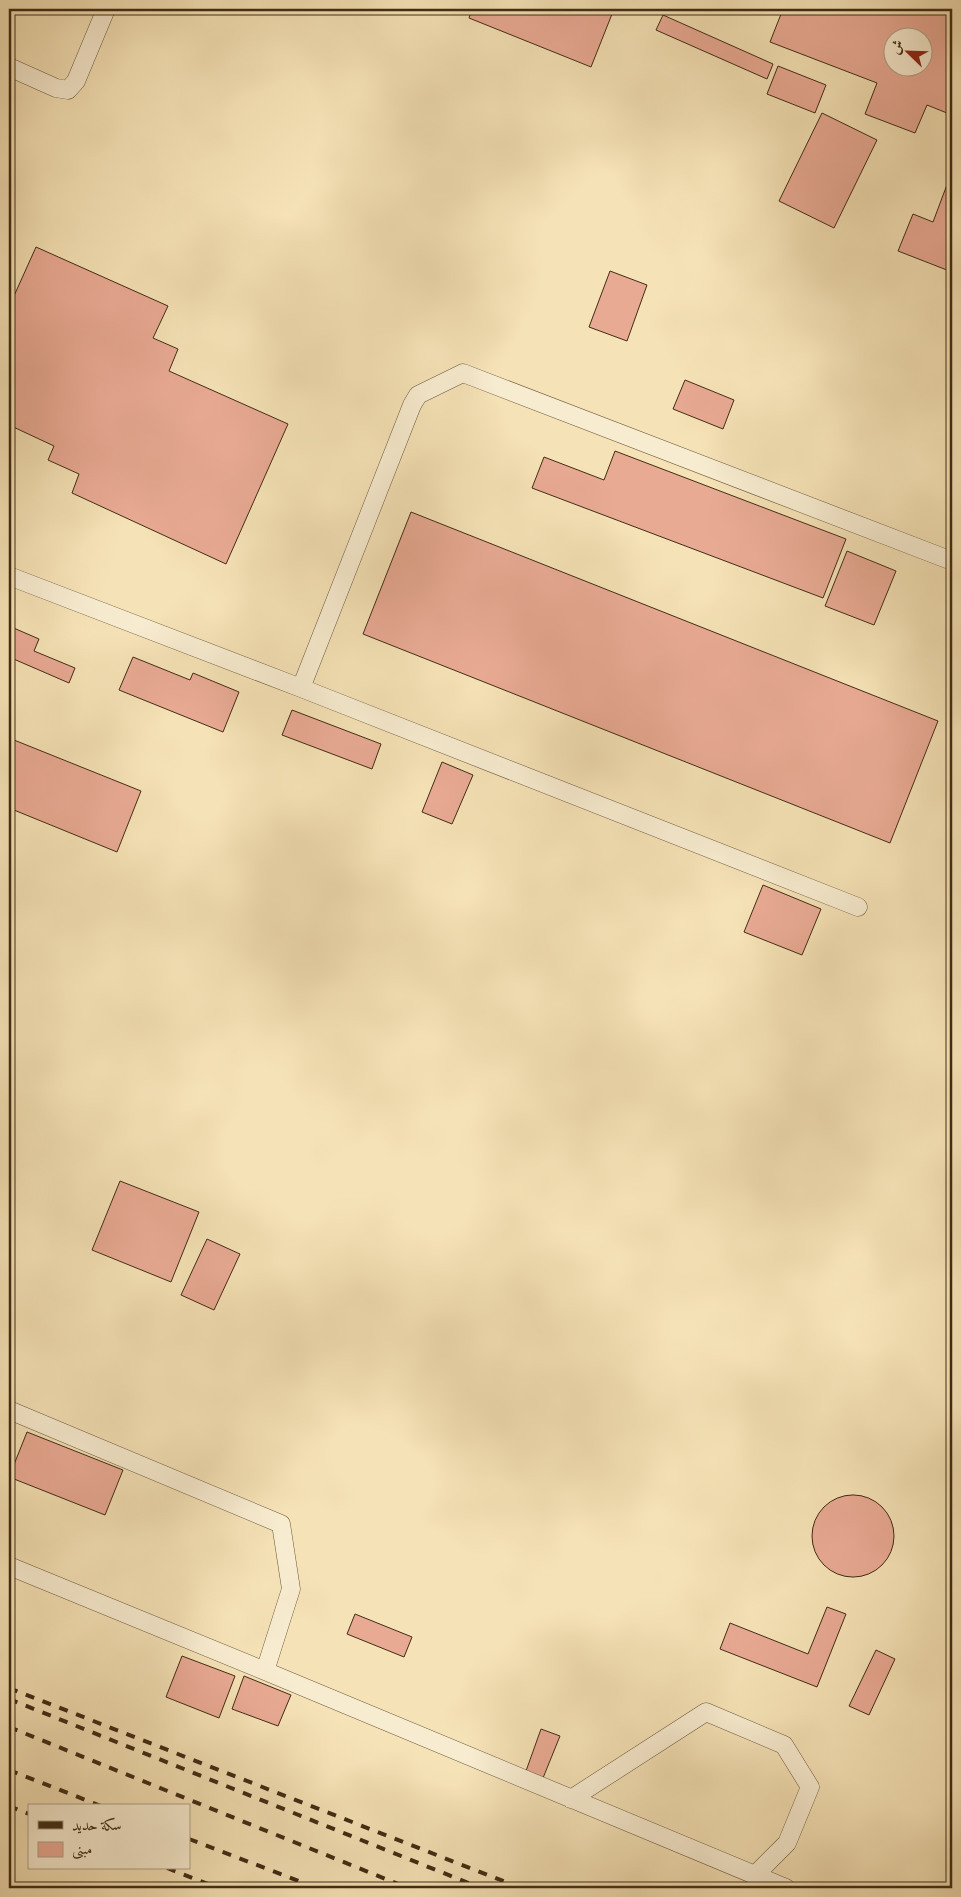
<svg xmlns="http://www.w3.org/2000/svg" width="961" height="1897" viewBox="0 0 961 1897" font-family="Alegreya,Amiri,serif">
<rect width="100%" height="100%" fill="#f5e2b6"/>
<filter id="stains"><feTurbulence type="fractalNoise" baseFrequency=".004" numOctaves="4"/><feColorMatrix values="0 0 0 0 .2 0 0 0 0 .09 0 0 0 0 .02 0 0 0 .5 -.17"/></filter>
<radialGradient id="worn" r=".72"><stop offset=".6" stop-color="#630" stop-opacity="0"/><stop offset="1" stop-color="#630" stop-opacity=".3"/></radialGradient>
<path fill="#e9aa94" stroke="#412c15" fill-rule="evenodd" d="M472,9H614L591,67L469,18Z
M783,9H952V115L927,105L915,133L865,114L877,83L770,42ZM894,38H924V68H894Z
M663,15L773,64L767,79L656,30Z
M778,66L826,85L815,113L767,94Z
M822,113L877,140L834,228L779,201Z
M948,182L952,183V272L898,251L913,214L933,222Z
M36,247L168,306L153,338L178,349L169,371L288,424L226,564L72,493L79,474L48,460L54,446L9,425V307Z
M610,271L647,285L627,341L589,327Z
M685,380L734,400L723,429L673,409Z
M615,451L846,539L823,598L532,488L544,457L604,480Z
M411,512L938,721L890,843L363,634Z
M847,551L896,571L874,625L825,606Z
M9,626L39,639L34,651L75,668L69,683L9,657Z
M133,657L190,680L193,673L239,692L223,732L119,690Z
M292,710L381,744L372,769L282,735Z
M9,738L141,791L117,852L9,808Z
M442,762L473,775L452,824L422,812Z
M952,853V865L948,863Z
M763,885L821,909L802,955L744,932Z
M120,1181L199,1212L171,1282L92,1250Z
M207,1239L240,1254L214,1310L181,1295Z
M27,1432L123,1470L105,1515L9,1477Z
M812 1536a41 41 0 1 1 82 0a41 41 0 1 1-82 0Z
M827,1607L846,1614L817,1687L720,1649L730,1623L808,1654Z
M355,1614L412,1637L404,1657L347,1634Z
M876,1650L895,1659L869,1715L849,1706Z
M182,1656L235,1676L219,1718L166,1697Z
M244,1676L291,1695L278,1726L232,1709Z
M541,1729L560,1736L543,1778L526,1771Z"/>
<g fill="none" stroke-linecap="round" stroke-linejoin="round">
<defs>
<path id="lane" d="M9,67L56,88L68,90L76,81L106,9
M9,576L301,688L858,907
M301,688L412,405L418,395L463,373L952,561
M9,1410L281,1524L291,1589L265,1671
M9,1566L265,1671L786,1888
M571,1799L706,1712L784,1745L810,1787L787,1843L754,1876"/>
</defs>
<use href="#lane" stroke="#6e5a3d" stroke-width="19"/>
<use href="#lane" stroke="#f8ecd0" stroke-width="18"/>
<path stroke="#412c15" stroke-width="4" stroke-dasharray="9 9" stroke-linecap="butt" d="M9,1688L521,1888
M9,1699L481,1888
M9,1727L408,1888
M9,1770L101,1806
M9,1806L29,1814
M189,1839L317,1888
M167,1868L218,1888"/>
</g>
<rect width="961" height="1897" fill="none" stroke="#f5e2b6" stroke-width="30"/>
<rect x="10" y="10" width="941" height="1877" fill="none" stroke="#412c15" stroke-width="2.5"/>
<rect x="15" y="15" width="931" height="1867" fill="none" stroke="#412c15"/>
<rect x="28" y="1804" width="162" height="65" fill="#f8ecd0" stroke="#af9f85"/>
<rect x="38" y="1821" width="25" height="8" fill="#412c15" stroke="#af9f85"/>
<text x="72" y="1830" font-size="15" fill="#412c15">سكة حديد</text>
<rect x="38" y="1842" width="25" height="15" fill="#e9aa94" stroke="#af9f85"/>
<text x="72" y="1854" font-size="15" fill="#412c15">مبنى</text>
<g transform="translate(908 52) rotate(293)"><circle r="24" fill="#f8ecd0" stroke="#af9f85"/>
<path d="M0-4L9 19L0 12L-9 19Z" fill="#8f2418"/>
<text y="-8" font-size="14" font-weight="bold" text-anchor="middle" fill="#412c15">ش</text>
</g>
<rect width="100%" height="100%" filter="url(#stains)"/>
<rect width="100%" height="100%" fill="url(#worn)"/>
</svg>
